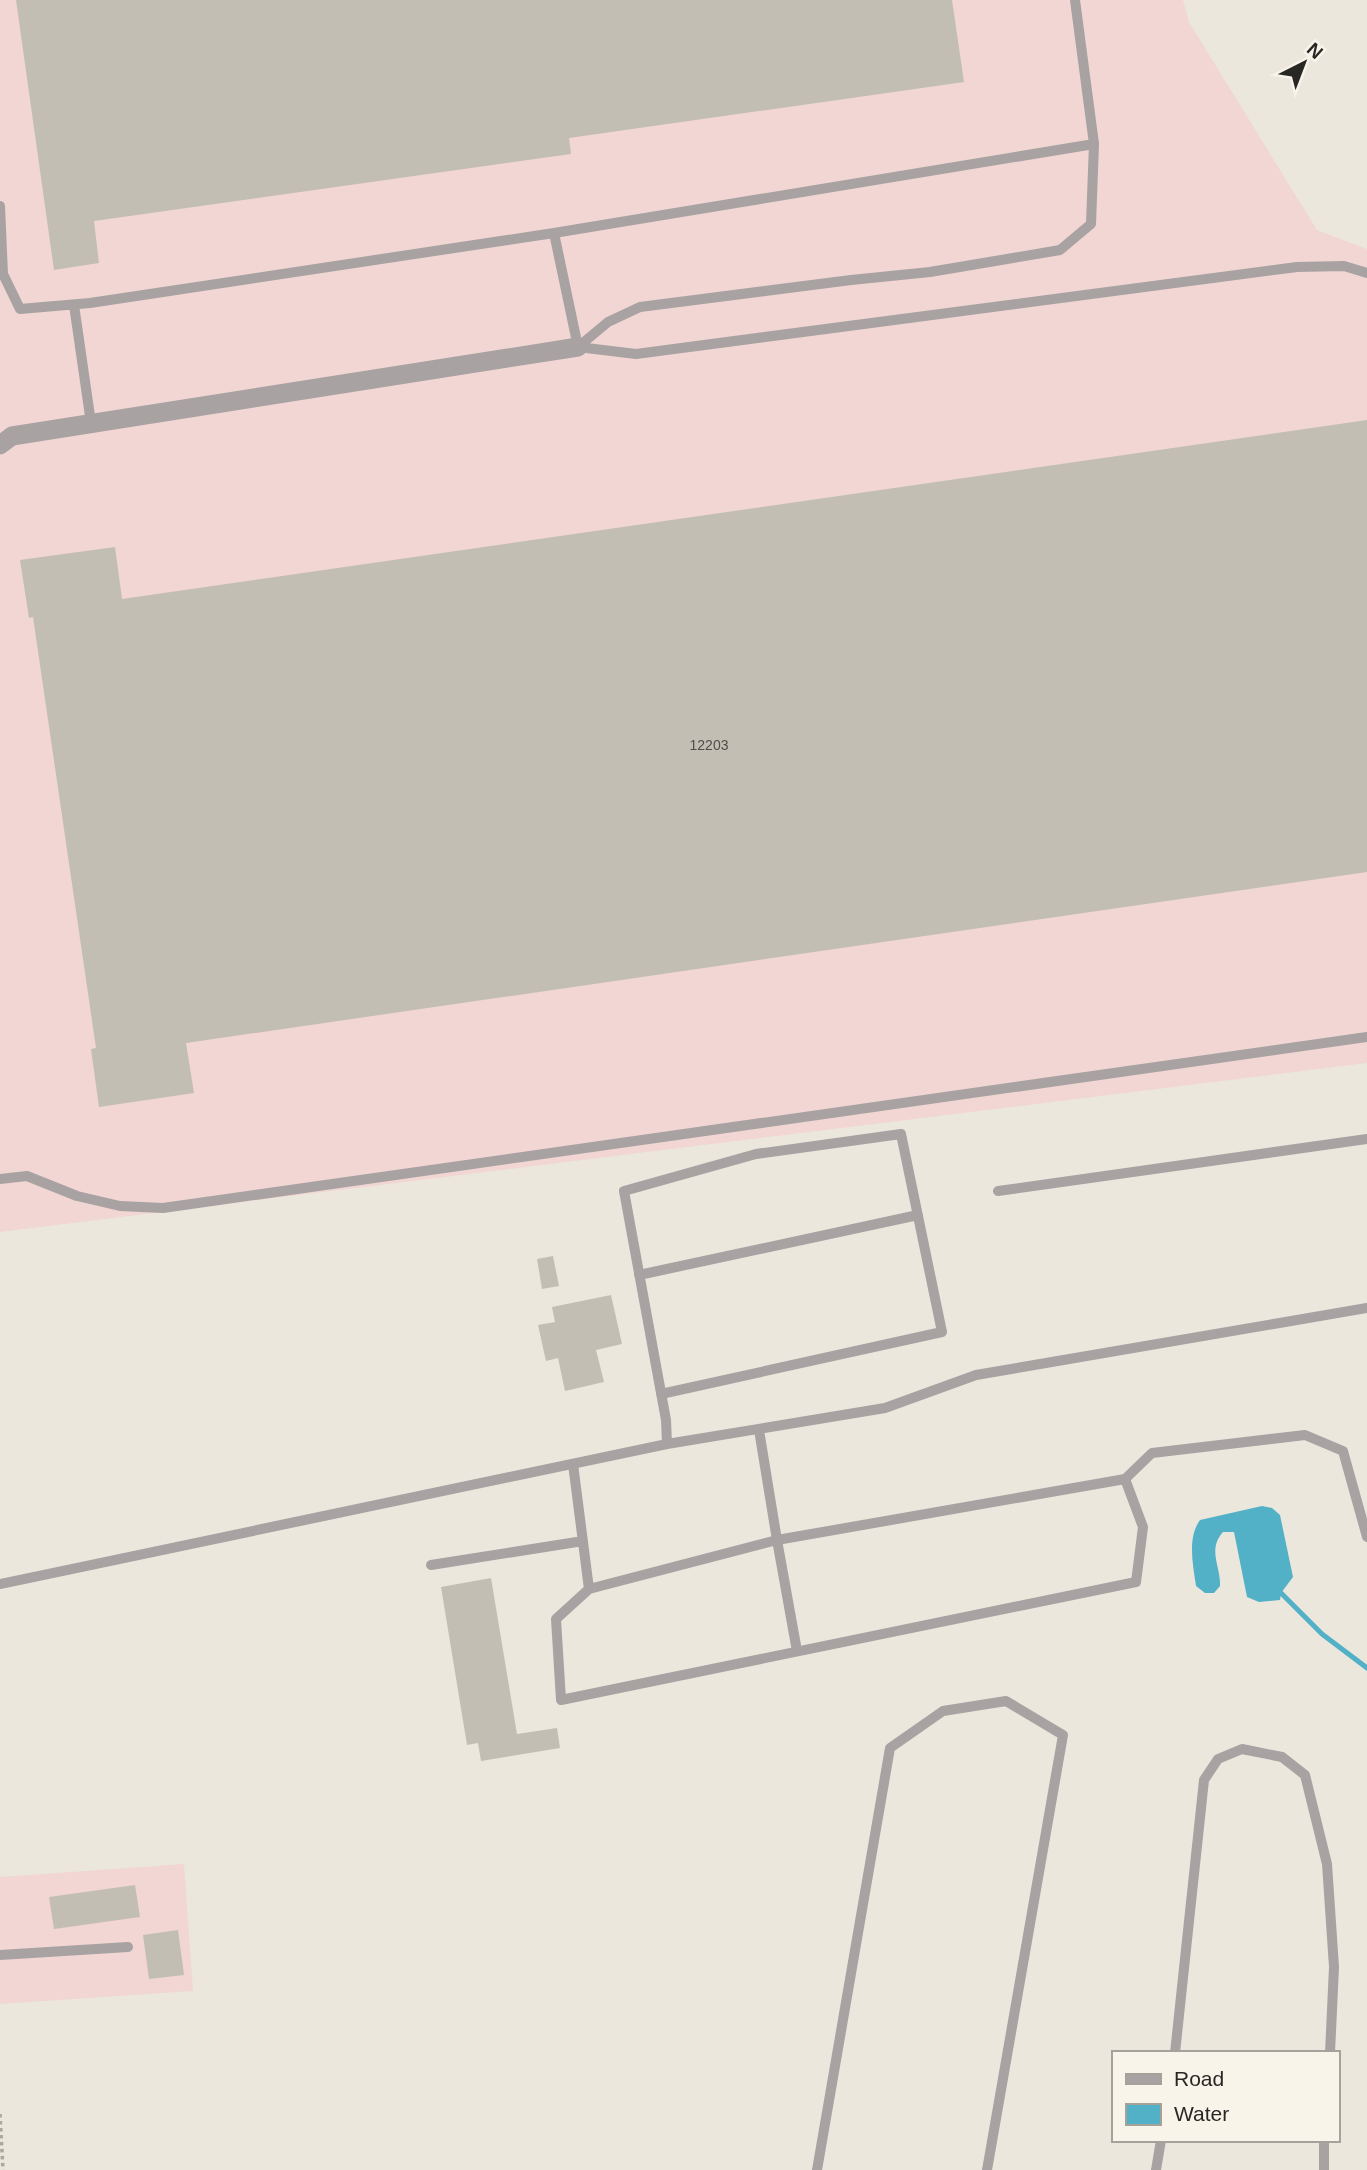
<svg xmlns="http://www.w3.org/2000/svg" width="1367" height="2170" viewBox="0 0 1367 2170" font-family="Arial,sans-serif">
<rect width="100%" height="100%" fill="#ebe7dd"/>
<path fill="#f1d6d3" d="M0,0H1183L1189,22L1317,230L1367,249V1063L0,1232Z
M184,1864L193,1991L0,2004V1877Z"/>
<path fill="#52b1c6" d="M1262,1506L1272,1508L1280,1515L1293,1577L1281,1593L1280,1600L1259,1602L1247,1597L1234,1532H1223C1207,1550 1221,1566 1220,1586L1214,1593H1205L1196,1586C1193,1565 1187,1538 1200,1520Z"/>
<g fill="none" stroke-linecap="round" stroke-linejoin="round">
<path stroke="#52b1c6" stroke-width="5" d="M1281,1593L1322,1634L1367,1668"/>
</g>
<path fill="#c2beb4" d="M16,0H952L964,82L569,138L571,154L94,221L99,263L54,270Z
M1367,420V872L186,1043L194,1093L99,1107L91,1049L96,1048L33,617L29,618L20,560L115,547L122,599Z
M553,1256L559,1286L542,1289L537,1259Z
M611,1295L622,1344L596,1350L604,1382L565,1391L558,1358L546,1361L538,1325L555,1322L552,1307Z
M491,1578L517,1734L557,1728L560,1748L481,1761L478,1743L467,1745L441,1587Z
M135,1885L140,1917L54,1929L49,1897Z
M178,1930L184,1975L149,1979L143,1935Z"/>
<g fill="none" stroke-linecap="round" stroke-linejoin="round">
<path stroke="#aaa79f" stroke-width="3.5" stroke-dasharray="3.5 3.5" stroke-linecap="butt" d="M0,2114L3,2170"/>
<path stroke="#a8a2a2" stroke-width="10" d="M0,206L3,274L20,309L90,303L554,233L1094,144
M554,233L578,347
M74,305L91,423
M578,347L636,354L1297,267L1344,266L1367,273
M578,347L608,322L640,307L851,280L930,272L1060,250L1091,224L1094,144L1075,0
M0,1179L27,1176L77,1196L120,1206L163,1208L1367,1037
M998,1191L1367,1139
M639,1275L918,1215
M661,1394L942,1332L901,1134L756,1154L624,1191L666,1420L667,1444
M759,1430L777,1540L1125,1479L1143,1527L1136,1582L561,1700L556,1619L589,1589L777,1540L797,1651
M573,1464L589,1589
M1125,1479L1152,1453L1305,1435L1343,1451L1367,1537
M431,1565L583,1541
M0,1584L667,1444L885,1408L976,1375L1367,1308
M0,1955L128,1947
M1175,2053L1204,1780L1218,1759L1242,1749L1282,1757L1305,1775L1327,1864L1334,1967L1330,2053
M817,2170L890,1748L943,1711L1006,1701L1063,1735L987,2170
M1156,2170L1161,2140
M1324,2170V2140"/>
<path stroke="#a8a2a2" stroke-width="19" d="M0,445L12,436L578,347"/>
</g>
<g text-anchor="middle" stroke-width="5" stroke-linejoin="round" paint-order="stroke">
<g font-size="14" fill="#4f4d48">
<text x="709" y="750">12203</text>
</g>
</g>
<rect x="1112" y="2051" width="228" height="91" fill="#f8f4ea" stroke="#a5a29b" stroke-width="2"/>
<rect x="1126" y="2074" width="35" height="10" fill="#a8a2a2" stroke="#a5a29b" stroke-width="2"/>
<text x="1174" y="2086" font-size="21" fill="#292724">Road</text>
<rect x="1126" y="2104" width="35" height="21" fill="#52b1c6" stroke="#a5a29b" stroke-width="2"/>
<text x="1174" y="2121" font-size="21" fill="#292724">Water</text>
<g transform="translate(1304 63) rotate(42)" stroke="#f8f4ea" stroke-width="5" paint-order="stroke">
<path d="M0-5L12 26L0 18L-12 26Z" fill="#292724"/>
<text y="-10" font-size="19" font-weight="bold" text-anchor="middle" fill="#292724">N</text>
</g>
</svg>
